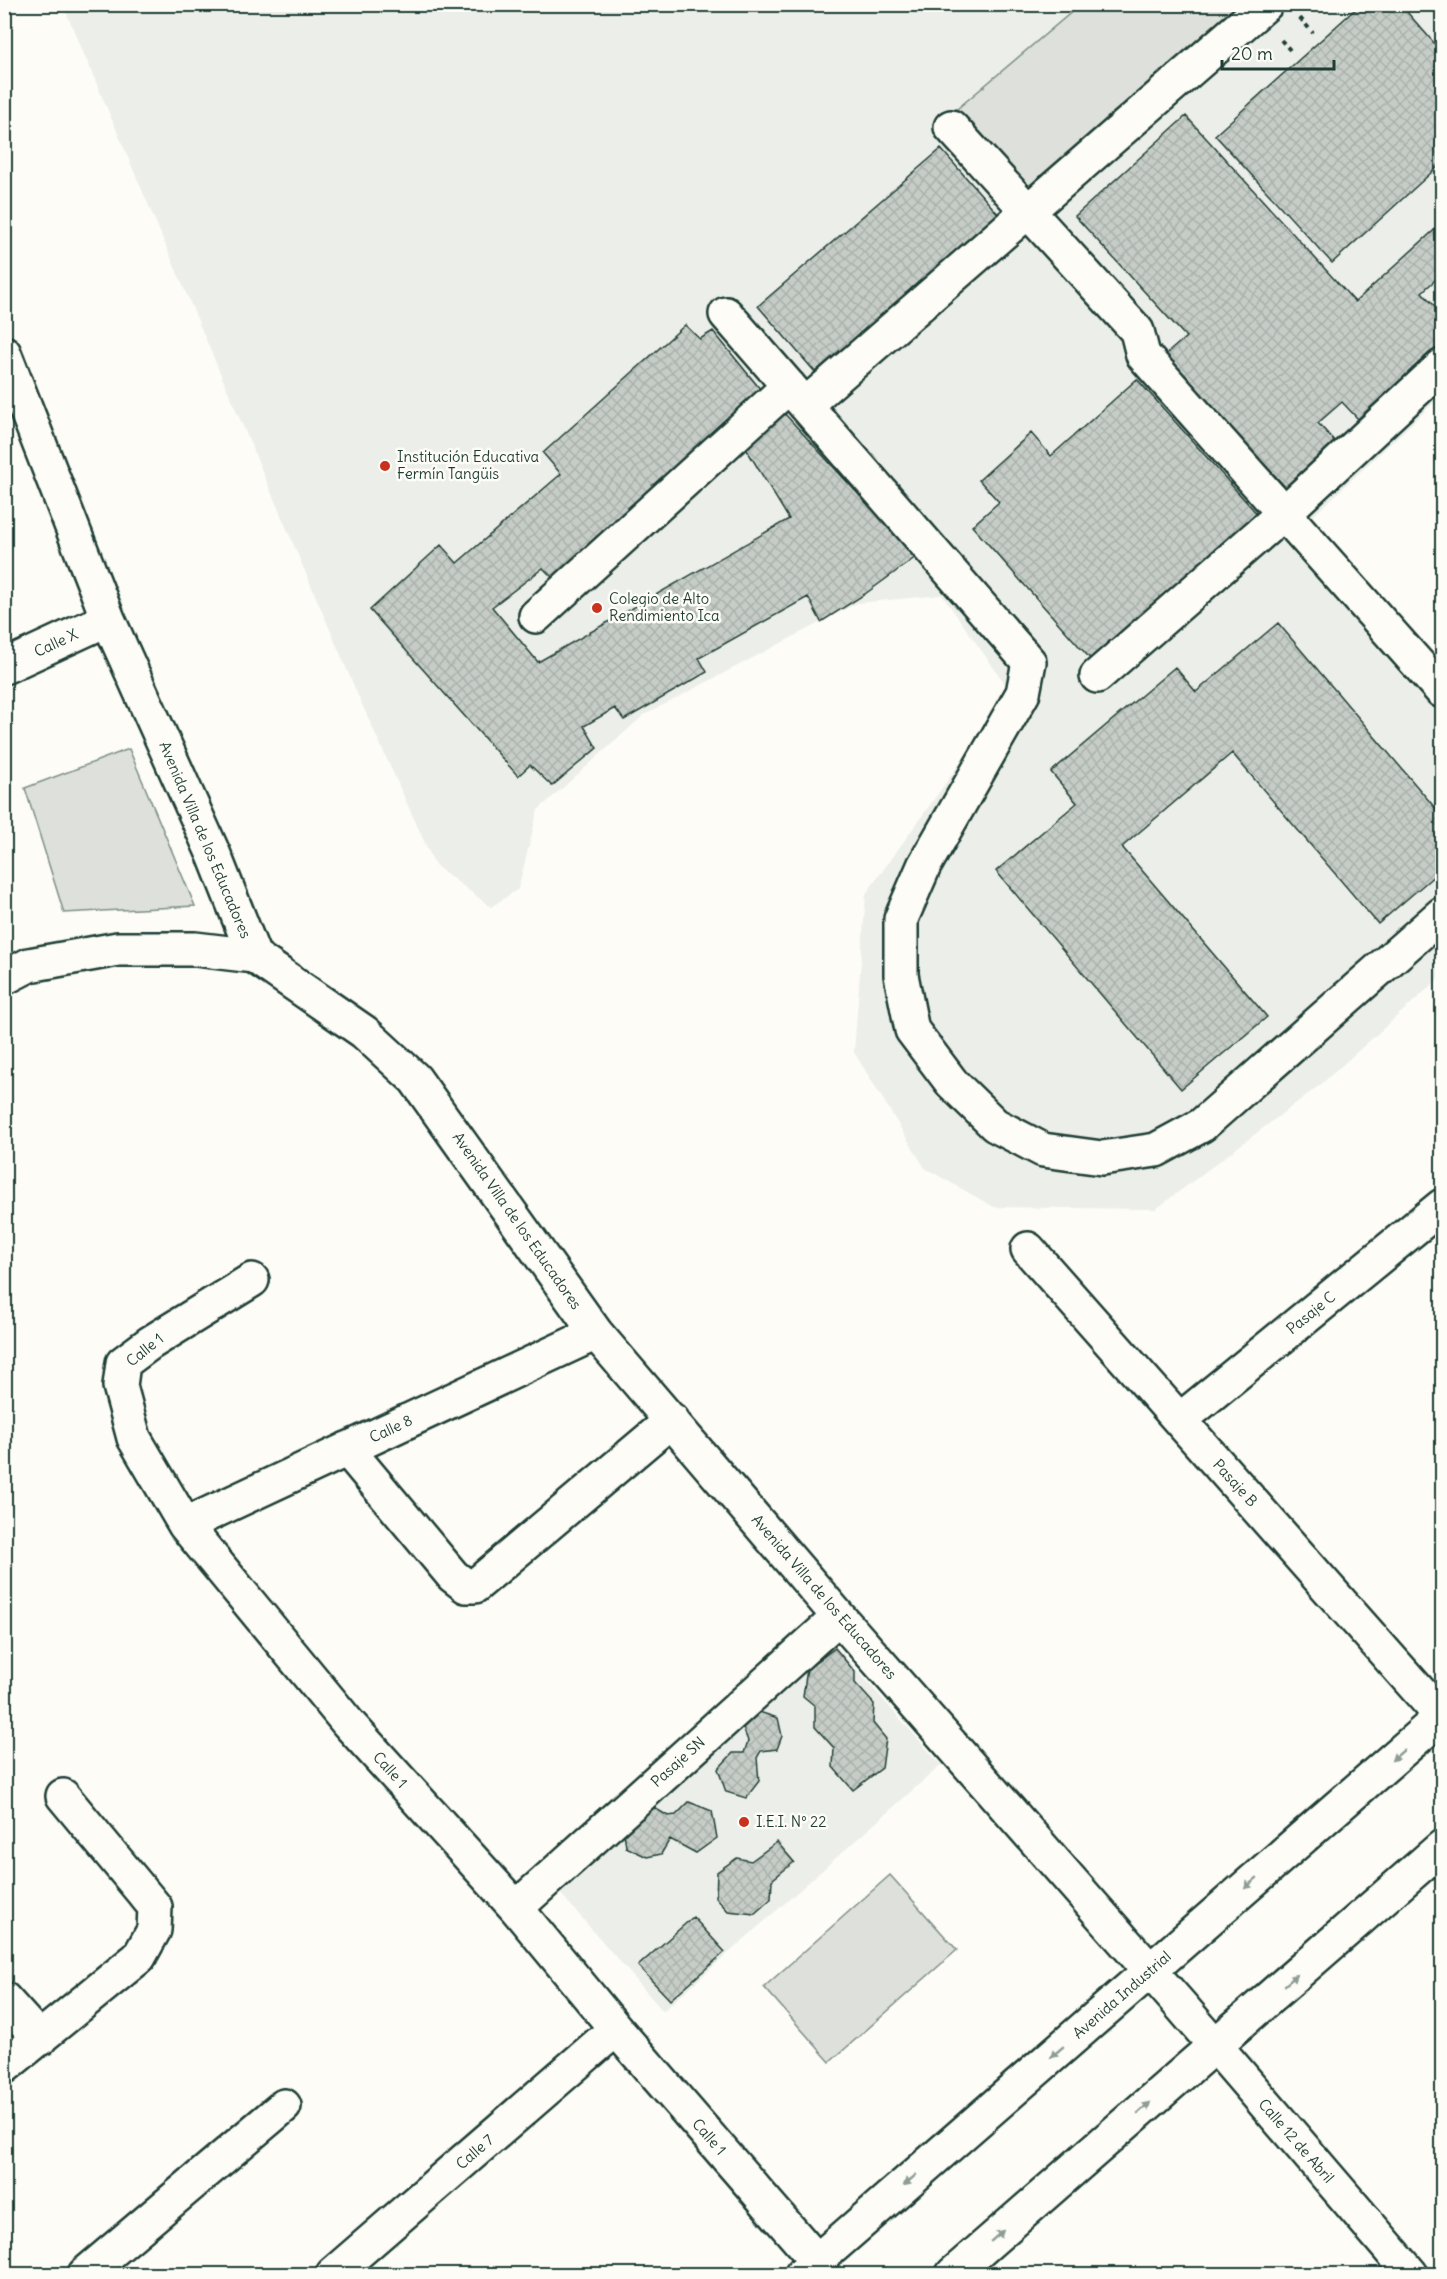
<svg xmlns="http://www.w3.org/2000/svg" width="1447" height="2279" viewBox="0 0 1447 2279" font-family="Delius,sans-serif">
<defs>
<pattern id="building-cross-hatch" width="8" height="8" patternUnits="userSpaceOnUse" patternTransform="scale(1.5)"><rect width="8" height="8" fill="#c6cdc7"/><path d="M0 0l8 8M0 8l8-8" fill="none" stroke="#aab1ac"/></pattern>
</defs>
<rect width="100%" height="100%" fill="#fdfcf7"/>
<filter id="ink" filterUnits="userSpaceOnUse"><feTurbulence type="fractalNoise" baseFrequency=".0167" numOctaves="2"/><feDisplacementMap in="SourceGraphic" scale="12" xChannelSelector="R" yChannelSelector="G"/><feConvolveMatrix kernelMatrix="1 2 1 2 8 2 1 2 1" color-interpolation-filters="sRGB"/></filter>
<g filter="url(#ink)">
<path fill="#eceee9" d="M63,5H1442V395L1311,518L1442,662V976L1320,1085L1156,1209L994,1207L925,1168L854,1052L866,894L1011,692L942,595L857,603L644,715L538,810L518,889L491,907L435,865L360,700Z
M826,1635L941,1765L663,2011L547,1878Z"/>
<path fill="#dde0db" stroke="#7e8e88" stroke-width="1.5" d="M1080,5H1243L1024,196L951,114Z
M129,749L195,906L64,913L25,788Z
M890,1875L957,1950L830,2062L764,1987Z"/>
<path fill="url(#building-cross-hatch)" stroke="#1f3d34" stroke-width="1.5" d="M1361,4H1400L1442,52V163L1332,263L1215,135Z
M1186,116L1355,302L1442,223V274L1422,292L1442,314V343L1358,419L1342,402L1318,423L1337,444L1287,489L1165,355L1186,337L1075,216Z
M941,149L999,215L815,372L758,306Z
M685,325L700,339L713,331L761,390L556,581L543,568L492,607L538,662L789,519L745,447L784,413L916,557L865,594L821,622L808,597L699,658L707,672L624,720L615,708L584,726L597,748L552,786L530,765L518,776L370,610L441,545L457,563L561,474L543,453Z
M1137,379L1260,517L1094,663L972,526L999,502L979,480L1031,433L1051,456Z
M1278,623L1442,816V869L1378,924L1232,753L1122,847L1267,1017L1181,1089L996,871L1077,803L1051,772L1175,667L1196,692Z
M835,1648L855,1672V1683L874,1704L873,1723L886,1739L882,1768L853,1790L833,1767L834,1748L815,1727V1706L803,1696L807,1669Z
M756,1711L778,1718L782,1736L777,1749L761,1751L757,1758L759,1781L746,1798L726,1792L718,1769L733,1753H744L748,1741L741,1723Z
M689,1802L712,1811L717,1838L696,1853L670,1839L661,1854L647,1857L626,1847L623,1824L635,1810L653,1807L668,1816L676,1815Z
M777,1842L794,1862L772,1880L771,1899L754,1914L728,1911L716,1898L717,1872L737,1858L751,1861Z
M693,1917L725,1952L670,2000L638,1966Z"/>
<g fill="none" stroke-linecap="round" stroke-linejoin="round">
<defs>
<path id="minor" d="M951,127L1137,331L1143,355L1442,691
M726,314L1029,662L1023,693L924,866L901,919V975L912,1030L952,1083L995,1125L1043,1150L1102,1158L1156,1150L1202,1125L1442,914
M4,353L108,619L214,855L254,956L364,1032L415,1079L596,1333L839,1617L1182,2007L1411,2274
M805,405L1266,4
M536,616L789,386
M4,667L108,619
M1097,676L1285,512L1442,366
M4,978L29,965L118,949H195L254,956
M1028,1249L1442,1717
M252,1280L150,1343L123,1363L120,1386L134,1438L185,1525L348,1723L516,1908L616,2029L817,2261
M1180,1420L1442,1206
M347,1449L453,1576L466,1586H475L672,1420
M185,1525L596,1333
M516,1908L839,1617
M4,1999L40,2039
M4,2067L139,1957L154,1930L155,1907L63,1796
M85,2274L284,2106
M333,2274L616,2029
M802,2274L1442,1716
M953,2274L1442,1847"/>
</defs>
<use href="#minor" stroke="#1f3d34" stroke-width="38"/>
<path stroke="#1f3d34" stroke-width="4" stroke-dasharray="4.5 4.5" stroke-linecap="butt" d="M1437,4L1442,11
M1300,18L1313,33
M1281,40L1290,50"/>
<use href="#minor" stroke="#fdfcf7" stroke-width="33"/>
</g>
<defs><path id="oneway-solid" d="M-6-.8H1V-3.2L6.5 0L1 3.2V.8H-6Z" transform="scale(1.5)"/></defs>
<g fill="#8e9c96">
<use href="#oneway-solid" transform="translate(1398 1755) rotate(139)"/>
<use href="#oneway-solid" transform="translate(1251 1883) rotate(139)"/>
<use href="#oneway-solid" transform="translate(1291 1980) rotate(-41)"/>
<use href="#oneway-solid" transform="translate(1057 2052) rotate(139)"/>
<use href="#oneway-solid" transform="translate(1144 2108) rotate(-41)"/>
<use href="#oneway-solid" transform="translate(910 2180) rotate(139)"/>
<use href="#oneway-solid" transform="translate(997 2236) rotate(-41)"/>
</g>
</g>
<g fill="#c8321e" stroke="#fdfcf7" stroke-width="2">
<circle cx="385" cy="466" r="6"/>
<circle cx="597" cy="608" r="6"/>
<circle cx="744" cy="1822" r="6"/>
</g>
<g text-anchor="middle" stroke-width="5" stroke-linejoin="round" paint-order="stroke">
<g font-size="15" fill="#1f3d34" stroke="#fdfcf7" text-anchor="start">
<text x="397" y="462">Institución Educativa<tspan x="397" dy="17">Fermín Tangüis</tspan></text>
<text x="609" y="604">Colegio de Alto<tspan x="609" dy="17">Rendimiento Ica</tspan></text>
<text x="756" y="1827">I.E.I. Nº 22</text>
</g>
<g font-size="15" fill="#1f3d34" stroke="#fdfcf7">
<text transform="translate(56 643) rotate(-25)" y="5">Calle X</text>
<text transform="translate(205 840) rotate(67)" y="5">Avenida Villa de los Educadores</text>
<text transform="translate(517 1221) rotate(55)" y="5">Avenida Villa de los Educadores</text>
<text transform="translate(1311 1313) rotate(-39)" y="5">Pasaje C</text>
<text transform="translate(145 1350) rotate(-39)" y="5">Calle 1</text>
<text transform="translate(391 1429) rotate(-25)" y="5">Calle 8</text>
<text transform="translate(1235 1483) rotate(48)" y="5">Pasaje B</text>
<text transform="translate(824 1597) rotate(49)" y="5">Avenida Villa de los Educadores</text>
<text transform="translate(678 1762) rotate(-42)" y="5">Pasaje SN</text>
<text transform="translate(390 1770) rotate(48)" y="5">Calle 1</text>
<text transform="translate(1122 1995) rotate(-41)" y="5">Avenida Industrial</text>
<text transform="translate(709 2137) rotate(49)" y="5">Calle 1</text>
<text transform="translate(1296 2141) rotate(49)" y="5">Calle 12 de Abril</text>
<text transform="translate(475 2152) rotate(-41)" y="5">Calle 7</text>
</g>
</g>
<rect width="1447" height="2279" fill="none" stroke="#fdfcf7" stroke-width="24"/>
<rect x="12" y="12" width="1423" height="2255" fill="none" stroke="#1f3d34" stroke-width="2" filter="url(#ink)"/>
<path d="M1222 60v9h112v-9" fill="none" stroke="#1f3d34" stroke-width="3"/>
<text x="1231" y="60" font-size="18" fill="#1f3d34" stroke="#fdfcf7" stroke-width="4.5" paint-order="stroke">20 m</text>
</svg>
